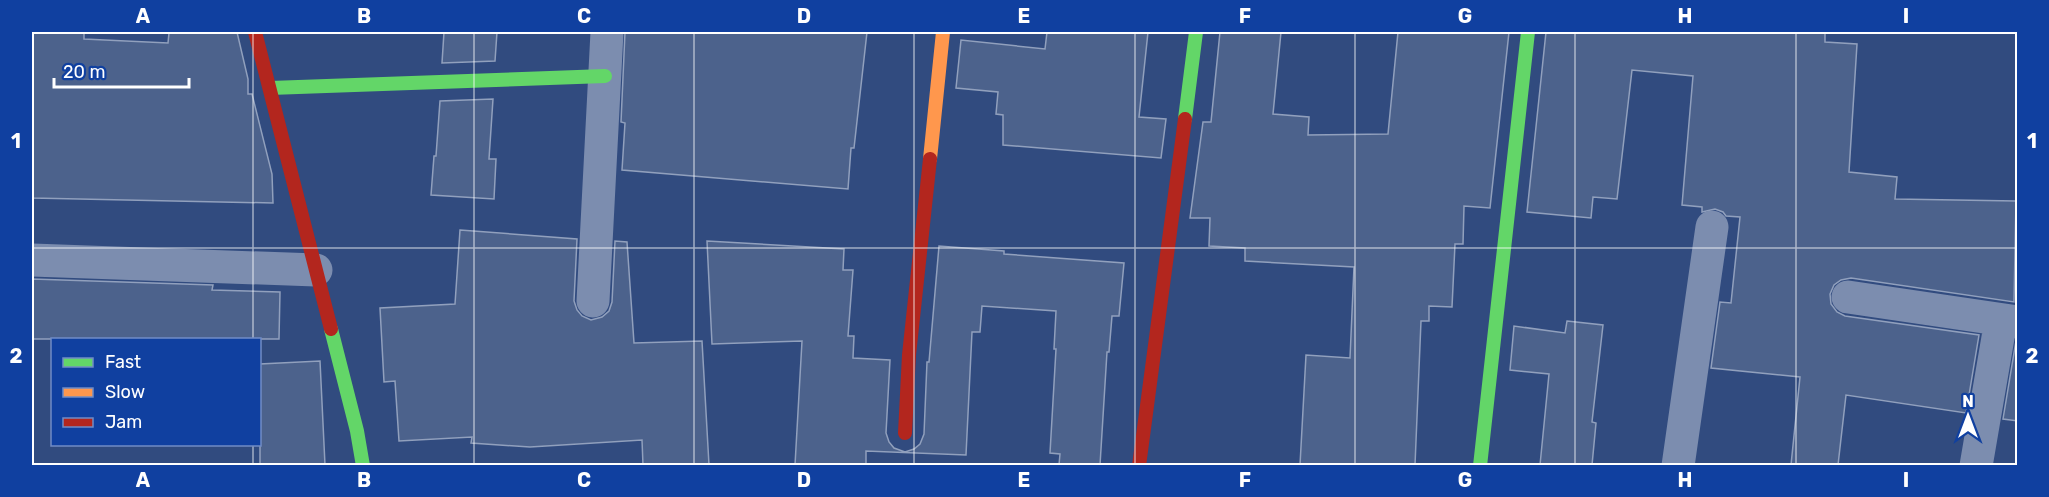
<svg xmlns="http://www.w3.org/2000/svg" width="2049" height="497" viewBox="0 0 2049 497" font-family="Rubik,sans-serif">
<rect width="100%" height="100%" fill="#314b7f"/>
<path fill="#4c628c" stroke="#91a0bd" stroke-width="1.5" d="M32,32H84V39L168,43L169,33L237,32L248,79V94H252L272,174L273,203L32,198Z
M444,32H497L495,61L442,63Z
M625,32H867L854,148H851L848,189L622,170L625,123L621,122Z
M1047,32H1148L1139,117L1166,119L1161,158L1003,145V115L996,114L998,92L956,88L961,40L1045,49Z
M1220,32H1281L1273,114L1309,117L1308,135L1388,134L1398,32H1509L1490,208L1464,206L1463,244H1455L1452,307L1429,306V321H1421L1415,465H1300L1306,355L1350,358L1354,267L1245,261V248L1209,246L1210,218H1190L1203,122H1211Z
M1546,32H1825V42L1857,44L1849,172L1897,177L1895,199L2016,201L2014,302L1851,278L1841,280L1834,285L1830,294L1831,304L1837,312L1845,316L1979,335L1966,413L1846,395L1838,465H1791L1800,377L1711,368L1720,302L1731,303L1740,217L1726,216L1723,212L1715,209L1702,212V207L1682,205L1693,76L1632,70L1617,199L1593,197L1591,218L1527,212Z
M493,99L489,159H496L494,199L431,195L434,156H436L440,101Z
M460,230L577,239L574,301L577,310L582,316L591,320L602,317L609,311L612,302L615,241L627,242L634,343L702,341L709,465H643L642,440L530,447L471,443L472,437L399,441L395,381L384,382L380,308L455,304Z
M707,241L844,249L843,270H853L848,336H854L853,358L890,360L886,433L889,442L894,448L905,452L914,449L920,444L924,434L927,362H929L939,246L1004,251V254L1124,263L1119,316H1112L1109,352H1107L1100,465H1059L1060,454L1050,453L1056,349H1054L1056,311L982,306L980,332H972L966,455L866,451V465H795L802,341L712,344Z
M32,279L213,285L212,290L280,292L279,339H32Z
M1567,321L1603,325L1592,422L1596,423L1592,465H1540L1549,374L1510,370L1514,326L1565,333Z
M2016,341H2018V421L2003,419Z
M320,361L325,465H260V364Z"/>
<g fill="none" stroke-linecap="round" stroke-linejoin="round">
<path stroke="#7c8daf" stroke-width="33" d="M32,260L316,270
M1848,297L2018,322
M593,301L607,32
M1678,466L1712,227
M1976,466L2001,320"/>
<path stroke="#63d668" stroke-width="14" d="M270,88L605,76
M1185,119L1196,32
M331,329L357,431L363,466
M1480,466L1528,32"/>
<path stroke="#ff974d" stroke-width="14" d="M930,159L943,32"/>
<path stroke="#b3261e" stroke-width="14" d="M255,32L331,329
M905,433L909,355L930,159
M1139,466L1185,119"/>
</g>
<path fill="none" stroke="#fff" stroke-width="1.5" stroke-opacity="0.55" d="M253,32V340M474,32V466M694,32V466M914,32V466M1135,32V466M1355,32V466M1575,32V466M1796,32V466M32,248H2018M253,444V466"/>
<rect width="2049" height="497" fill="none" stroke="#1040a0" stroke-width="66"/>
<rect x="51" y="338" width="210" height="108" fill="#1040a0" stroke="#708cc6" stroke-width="1.5"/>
<rect x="63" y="358" width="30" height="9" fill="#63d668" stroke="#708cc6" stroke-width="1.5"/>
<text x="105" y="368" font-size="18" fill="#ffffff">Fast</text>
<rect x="63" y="388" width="30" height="9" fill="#ff974d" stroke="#708cc6" stroke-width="1.5"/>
<text x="105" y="398" font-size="18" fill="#ffffff">Slow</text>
<rect x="63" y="418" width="30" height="9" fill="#b3261e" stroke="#708cc6" stroke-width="1.5"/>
<text x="105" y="428" font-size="18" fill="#ffffff">Jam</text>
<g transform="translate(1968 416)" stroke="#1040a0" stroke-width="4.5" paint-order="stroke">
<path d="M0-4.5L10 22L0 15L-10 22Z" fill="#ffffff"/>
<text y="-9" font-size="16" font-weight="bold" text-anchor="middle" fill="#ffffff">N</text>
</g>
<path d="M54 78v9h135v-9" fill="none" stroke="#ffffff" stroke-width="3"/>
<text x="63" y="78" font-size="18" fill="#ffffff" stroke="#1040a0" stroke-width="4.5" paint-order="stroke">20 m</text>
<rect x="33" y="33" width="1983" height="431" fill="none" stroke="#fff" stroke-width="2"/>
<g font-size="20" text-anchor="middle" font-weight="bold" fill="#fff">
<text x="143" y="23">A</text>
<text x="364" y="23">B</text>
<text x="584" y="23">C</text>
<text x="804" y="23">D</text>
<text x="1024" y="23">E</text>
<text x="1245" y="23">F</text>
<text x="1465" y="23">G</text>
<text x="1685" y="23">H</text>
<text x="1906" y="23">I</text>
<text x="16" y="148">1</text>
<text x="2032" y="148">1</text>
<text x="16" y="363">2</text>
<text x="2032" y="363">2</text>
<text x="143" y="487">A</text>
<text x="364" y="487">B</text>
<text x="584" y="487">C</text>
<text x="804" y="487">D</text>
<text x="1024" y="487">E</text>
<text x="1245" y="487">F</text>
<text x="1465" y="487">G</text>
<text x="1685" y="487">H</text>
<text x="1906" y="487">I</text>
</g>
</svg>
